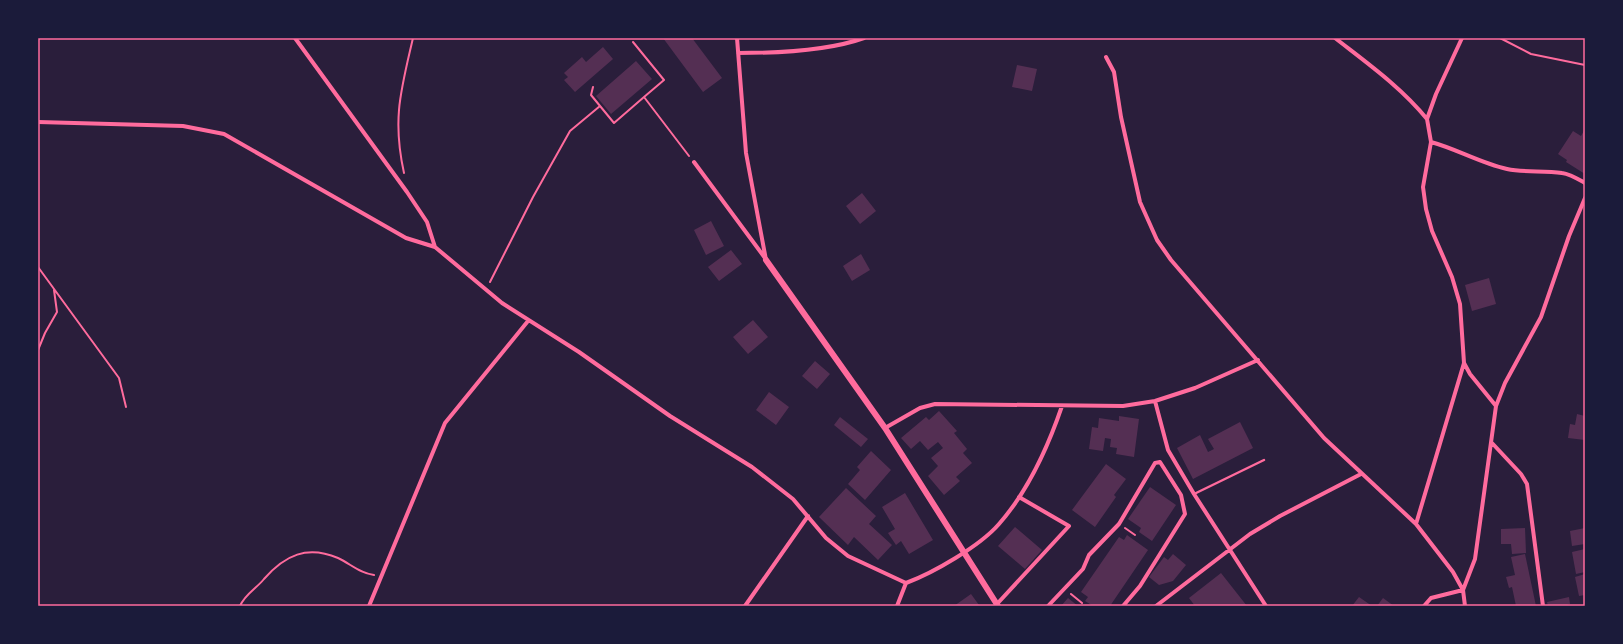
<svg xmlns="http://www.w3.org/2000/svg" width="1623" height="644" viewBox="0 0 1623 644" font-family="'PT Sans',sans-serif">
<rect width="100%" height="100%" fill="#1b1b3a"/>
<path fill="#2a1e3b" d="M38,38H1585V606H38Z"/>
<path fill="#542f53" d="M663,38H692L722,78L703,92Z
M603,47L613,59L575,92L564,80L568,77L564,73L582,57L586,62Z
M636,61L652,79L611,114L596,96Z
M1017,65L1037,69L1032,91L1012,87Z
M1585,129V174L1566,162L1567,160L1558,154L1573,131L1581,136Z
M862,193L876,211L860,224L846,206Z
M711,221L724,246L706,255L694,230Z
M731,250L742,264L719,281L708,267Z
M861,254L870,270L852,281L843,266Z
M1489,278L1496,304L1472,311L1465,285Z
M753,320L768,337L748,354L733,337Z
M815,361L830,374L817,389L802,376Z
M769,392L789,407L776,425L756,410Z
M939,411L957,431L954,433L967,449L963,453L972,463L956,477L960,481L944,495L928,476L938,466L931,458L943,448L938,442L928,450L920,441L911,449L901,438L926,417L929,420Z
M1577,414L1585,416V440L1568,438L1570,424L1575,425Z
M1119,416L1139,419L1134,457L1116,454L1117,448L1110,447L1111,439L1105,438L1103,451L1089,449L1092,427L1098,428L1099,418L1119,421Z
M840,417L868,439L861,447L834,425Z
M1240,422L1253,448L1193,479L1177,448L1200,435L1208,452L1214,449L1208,439Z
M871,451L891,470L865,500L848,484L860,470L857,467Z
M1106,464L1126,479L1114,495L1116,497L1095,527L1072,510Z
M1150,487L1176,505L1152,541L1139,532L1141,528L1128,519Z
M846,488L876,516L869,524L892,545L878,560L854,537L848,545L819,517Z
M905,493L933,540L909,554L901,541L896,545L888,533L895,529L882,507Z
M1015,527L1042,550L1025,569L998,546Z
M1525,528L1526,553L1512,554L1511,544H1501V529Z
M1585,528V544L1572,546L1570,531Z
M1127,535L1148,550L1110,606H1093L1085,601L1088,597L1081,592L1119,537L1124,540Z
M1585,549V572L1576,574L1572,552Z
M1173,554L1186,565L1173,581L1159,585L1149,577L1164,557L1168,560Z
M1525,554L1536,606H1516L1512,587L1509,588L1506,577L1515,575L1511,557Z
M1221,573L1247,606H1195L1189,598Z
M1585,574V595L1579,596L1575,577Z
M971,594L979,605L978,606H954Z
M1359,597L1372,606H1352Z
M1569,597L1570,604L1564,606H1548L1547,602Z
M1068,598L1078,606H1061Z
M1383,598L1394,606H1377Z"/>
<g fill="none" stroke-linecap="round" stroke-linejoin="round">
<path stroke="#ff6b9d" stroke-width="2" d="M1500,38L1531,54L1585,65
M633,42L664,80L644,97
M593,87L591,95L614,123L644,97L689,156
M404,173C392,119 401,90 413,38
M38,267L119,378L126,407
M490,282L533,197L570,131L600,106
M38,350L45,333L57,312L54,290
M1125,528L1135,535
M1071,594L1082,603
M240,606C245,594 256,589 264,579C285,555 307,545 338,558C351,564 359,573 374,575"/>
<path stroke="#ff6b9d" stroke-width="2.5" d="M1194,494L1264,460"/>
<path stroke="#ff6b9d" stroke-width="4" d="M295,38L407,192L427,222L435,247
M737,38L746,153L766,260
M1335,38C1367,63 1401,87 1427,119
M738,53C776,53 828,51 864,38
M1106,57L1114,72L1121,117L1140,202L1157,240L1171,260L1324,438L1416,524L1453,572L1463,590
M38,122L183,126L224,134L406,238L435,247L502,303L579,352L670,416L752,467L793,499L826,538L848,556L906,583C933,573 980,546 999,524C1028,491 1048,447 1062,406
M1431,142C1457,149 1480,163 1507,169C1525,173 1544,170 1562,173C1570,174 1578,179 1585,183
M694,162L765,258
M1464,363L1470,374L1496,406
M1155,401L1168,450L1194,494L1266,606
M885,428L920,408L935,404L1123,406L1155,401L1195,388L1258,360
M1492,443L1521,474L1527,484L1543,606
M1416,524L1464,363L1460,304L1452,277L1432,231L1426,209L1423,187L1431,142L1427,119L1436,94L1462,38
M997,604L1069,526L1019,497
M369,606L445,423L528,321
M745,606L808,516
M897,606L906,583
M1048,606L1083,569L1089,555L1119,524L1155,463L1160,462L1181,495L1185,514L1140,586L1123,606
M1156,606L1250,534L1280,516L1361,474
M1424,606L1431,598L1463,590
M1465,606L1463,590L1475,559L1496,406L1505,383L1541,317L1569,236L1585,198"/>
<path stroke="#ff6b9d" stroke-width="6" d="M766,260L885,428L998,606"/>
</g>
<rect width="1623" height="644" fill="none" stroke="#1b1b3a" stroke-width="78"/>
<rect x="39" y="39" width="1545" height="566" fill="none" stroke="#ff6b9d" stroke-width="1.5"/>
</svg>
